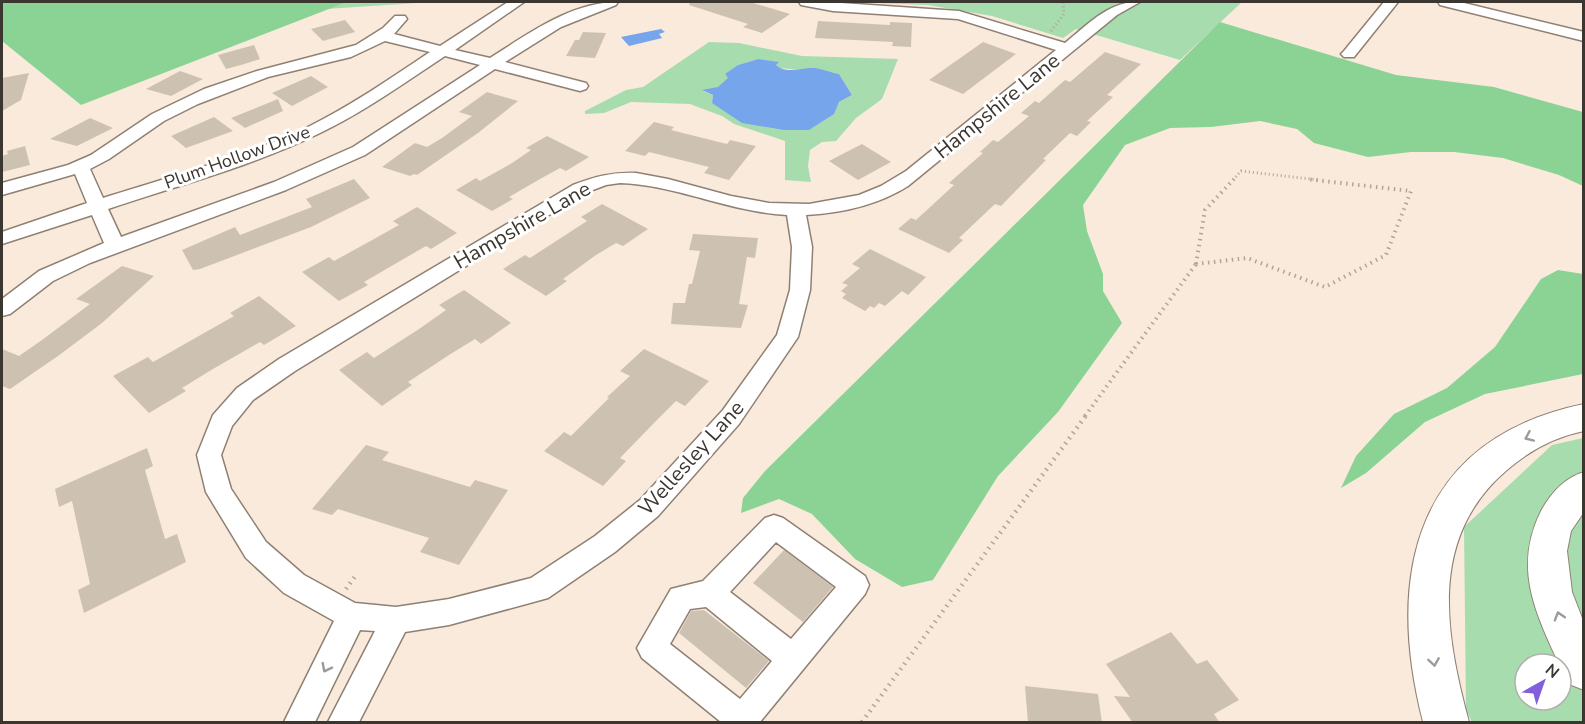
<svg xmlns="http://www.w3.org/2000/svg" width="1585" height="724" viewBox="0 0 1585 724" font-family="'Nunito Sans',sans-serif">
<rect width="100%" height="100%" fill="#faeadb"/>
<path fill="#a7ddae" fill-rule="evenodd" d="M347,2H432L326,9Z
M851,2H1242L1180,60L1076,29L1063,38L992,16L928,5Z
M709,42L739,43L802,56L898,59L882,99L856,118L836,141L822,142L810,150L808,166L811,182L785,180V141L734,124L722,116L690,104L631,102L604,113L585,114V111L626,90L643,87ZM758,59L778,62L776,65L780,68L839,74L852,95L839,102L833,114L812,128L712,103L713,95L703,91L718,88L729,78L725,75L738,65Z
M1583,438V722H1472L1466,710L1464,527L1552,445ZM1525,664H1561V700H1525Z"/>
<path fill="#8ad394" d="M2,2H347L81,105L2,41Z
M1220,22L1396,75L1494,87L1583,112V186L1559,175L1503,158L1454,152H1411L1368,157L1314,143L1297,129L1260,121L1211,127L1170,128L1125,145L1083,205L1087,231L1103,274V291L1122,323L1058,412L998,476L933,580L902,587L855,559L812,514L779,499L741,513L743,498L765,471Z
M1558,270L1583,274V374L1485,394L1425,422L1366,473L1341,488L1356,456L1394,414L1447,388L1495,347L1541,279Z"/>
<path fill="#76a5eb" d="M661,29L665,32L659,34L662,38L629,46L621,37Z
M758,59L779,62L776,65C787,75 802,67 815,68C823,69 831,73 839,74L852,95L839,102L834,114L809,130H784L742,123L712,103L713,95L702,90L718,87L728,78L725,74L738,65Z"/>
<path fill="#cdc2b1" d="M690,2H750L790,14L762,33L743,27L748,24L689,5Z
M345,20L355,32L323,41L311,29Z
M818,21L890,25V22L912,23L911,47L892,46L893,42L815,38Z
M583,32L606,33L595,58L566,56L575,40H579Z
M983,42L1016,54L963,94L929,80Z
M254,45L260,59L241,65L226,69L218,55Z
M1105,52L1141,64L1107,95L1113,97L1087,121L1091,122L1077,136L1070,133L1043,159L1046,160L1001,206L995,204L959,238L963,240L949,253L898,229L911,218L916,220L940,198L954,185L949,183L983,153L980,152L993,140L998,142L1029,116L1021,113L1035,101L1039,103L1065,80L1070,82Z
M180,71L203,79L171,96L146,89Z
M29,73L21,100L2,111V78Z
M311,76L328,87L292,106L272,93Z
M487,92L518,101L478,133L417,175L414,174L410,176L382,167L415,143L427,147L442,138L472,116L459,112Z
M278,99L283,111L245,128L231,118Z
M214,117L233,131L186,148L171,136Z
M90,118L113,128L77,146L50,139Z
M654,122L674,127L671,130L727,144L730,140L756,146L729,180L704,173L709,167L649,152L645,156L625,151Z
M547,136L589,157L566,171L560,168L540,179L509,197L513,199L492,211L456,190L476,178L480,181L512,163L531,150L526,148Z
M862,144L891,162L858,180L829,161Z
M25,146L30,165L2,172V156L8,154L7,151Z
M354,179L370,198L311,227L200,269L193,270L182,250L235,227L240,235L312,207L306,199Z
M602,204L648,229L623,246L616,243L596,255L563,279L567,281L546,296L503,269L525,255L530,258L587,221L581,217Z
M417,207L457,233L431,249L426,246L364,282L368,285L339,301L302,272L329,257L334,261L374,239L399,225L393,221Z
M693,234L758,238L755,258L747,257L739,304L748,305L741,328L671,324L673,303H685L689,284H692L700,251L689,250Z
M870,249L926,277L908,295L902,291L885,306L879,303L874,308L870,306L865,311L842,298L846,294L841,291L848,285L842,283L860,268L852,264Z
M122,266L154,276L102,323L58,356L10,389L2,386V349L19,356L42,340L90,304L76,299Z
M464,290L511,323L481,344L475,339L449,355L408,382L412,385L382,406L339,370L367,352L374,358L419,329L446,310L439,305Z
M259,296L296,326L264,345L260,342L213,369L182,388L186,391L149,413L113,376L148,357L153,362L234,316L230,313Z
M644,349L709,381L685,406L676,401L655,422L620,458L626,461L603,486L544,451L564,432L571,436L609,398L607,397L630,376L620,371Z
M366,445L389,452L382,460L470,487L475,480L508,490L459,565L420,552L429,538L338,509L332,515L312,509Z
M147,448L153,466L145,470L165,539L177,534L186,562L84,613L78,590L90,584L72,501L59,507L55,489Z
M784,550L833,587L803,622L753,583Z
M704,610L769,661L746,688L679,633L691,611Z
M1171,632L1197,664L1207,660L1239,700L1214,714L1220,723H1133L1114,696L1130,697L1106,664Z
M1025,686L1098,694L1102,723H1028Z"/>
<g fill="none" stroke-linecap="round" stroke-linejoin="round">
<defs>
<path id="minor" d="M508,2H524L455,50L490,58C528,34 571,2 618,2L616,5L561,27L505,62L586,83L588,86L586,89L580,91L495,69L365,155L286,190L90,263L53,281L10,314L2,316V299L39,271L104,243L92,215L2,244V232L87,203L75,174L2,195V183L68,165L91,155L152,114L204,89L257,71L356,45L383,28L395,16H405L407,19L394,34L440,46ZM385,41L430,52C391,78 352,105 310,126C245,157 172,176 103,198L90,169L109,159L164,121L198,104L268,77L351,57ZM445,56L480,65L353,147L274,182L121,237L108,209C179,185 253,166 320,133C364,112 404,83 445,56Z
M799,2H826L959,11L1065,43C1087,25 1110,0 1140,2L1117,15L908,186C878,205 842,213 806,215L812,247L810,290L798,337L739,424L658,516L615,552L548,598L449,625L405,632L359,722H328L375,631L360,630L315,722H284L334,621L284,593L246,558L206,492L197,455L213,415L237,388L279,359L573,185C594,177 612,172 636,173L668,179L731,196L769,203L809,204L859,195L881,186L906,171L1056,50L958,19L833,11L801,5ZM620,183C677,185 729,212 787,215L792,247L790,290L777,335L723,410L640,500L595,536L531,578L449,599L396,607L355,603L304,575L266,542L231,489L221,455L232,426L253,400L295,371L585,193L606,185Z
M1384,2H1398L1354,57H1344L1341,54L1344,51Z
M1438,2H1460L1584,32V41L1440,5Z
M774,515L783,518L865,576L869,585L865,594L760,722H721L642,658L637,648L671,589L703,581L765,518ZM776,542L836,587L791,639L730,592ZM706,607L772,661L740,699L670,644L690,609Z"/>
<path id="highway" d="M1584,404V431C1554,437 1529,451 1507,470C1428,537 1445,633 1469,722H1423C1385,574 1415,439 1584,404Z
M1584,472V512L1571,531L1567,551L1572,592L1584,623V690L1569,684L1561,664H1559C1535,612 1513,567 1541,511C1551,493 1564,478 1584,472Z"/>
</defs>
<use href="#minor" stroke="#8f8073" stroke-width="3"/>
<use href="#highway" stroke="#8f8073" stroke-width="2"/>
<path stroke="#b1a599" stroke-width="3" stroke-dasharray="1 3" stroke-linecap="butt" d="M1051,31L1064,14L1063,2
M1233,180L1241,171L1319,180"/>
<path stroke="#b1a599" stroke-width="4" stroke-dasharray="1.5 4.5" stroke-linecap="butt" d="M1196,264L1205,210L1234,179
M1196,264L1247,258L1325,287L1386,255L1411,191L1306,179
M1085,416L1196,264"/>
<path stroke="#b1a599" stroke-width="4.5" stroke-dasharray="1.5 5" stroke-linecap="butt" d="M346,589L356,575
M862,722L1087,414"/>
<use href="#minor" fill="#fff" fill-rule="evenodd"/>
<use href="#highway" fill="#fff" fill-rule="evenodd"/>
</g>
<defs><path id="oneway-chevron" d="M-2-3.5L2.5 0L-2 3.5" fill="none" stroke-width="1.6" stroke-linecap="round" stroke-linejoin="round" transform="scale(1.5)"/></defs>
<g stroke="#9e9a98">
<use href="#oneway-chevron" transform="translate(1529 437) rotate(156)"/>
<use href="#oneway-chevron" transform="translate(1559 616) rotate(-107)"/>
<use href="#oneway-chevron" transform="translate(1434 662) rotate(81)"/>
<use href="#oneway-chevron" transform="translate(326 668) rotate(117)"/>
</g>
<g text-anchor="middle" stroke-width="6" stroke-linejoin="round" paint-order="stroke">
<g font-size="18" fill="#3c3630" stroke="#fff">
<text transform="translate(237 157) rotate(-20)" y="6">Plum Hollow Drive</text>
</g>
<g font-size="21" fill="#3c3630" stroke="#fff">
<text transform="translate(997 106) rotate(-39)" y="7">Hampshire Lane</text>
<text transform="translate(522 225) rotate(-30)" y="7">Hampshire Lane</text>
<text transform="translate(691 458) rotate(-48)" y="7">Wellesley Lane</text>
</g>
</g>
<rect width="1585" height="724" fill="none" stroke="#3c3630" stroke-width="6"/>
<g transform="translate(1543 682) rotate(40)"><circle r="28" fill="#ffffff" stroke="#b1afac" stroke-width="1.5"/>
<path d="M0-4.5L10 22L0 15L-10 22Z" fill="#8260db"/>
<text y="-9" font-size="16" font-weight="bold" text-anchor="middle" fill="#3c3630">N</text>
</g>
</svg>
